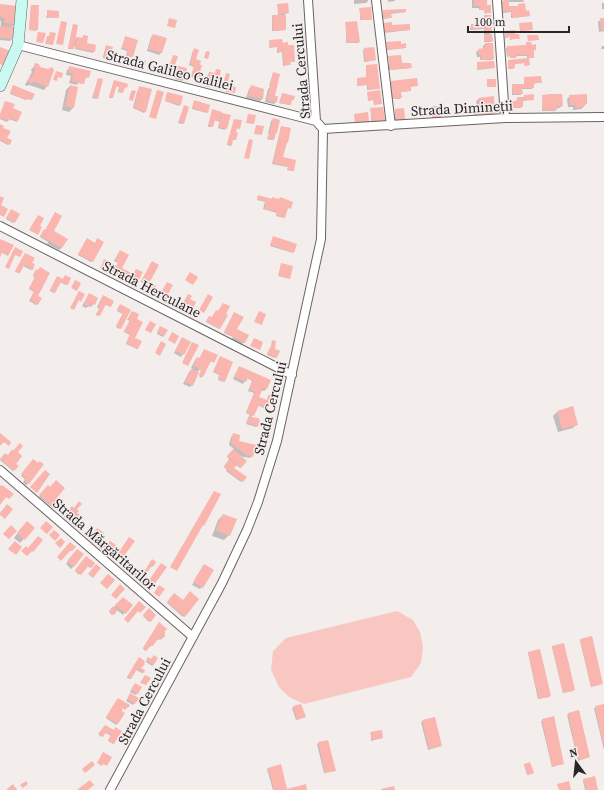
<svg xmlns="http://www.w3.org/2000/svg" width="604" height="790" viewBox="0 0 604 790" font-family="'Source Serif 4',serif">
<rect width="100%" height="100%" fill="#f3edec"/>
<path fill="#f9c7c1" d="M397,611L413,620L420,632L423,647L421,663L411,677L304,704L289,697L279,687L271,670L273,651L286,638Z"/>
<path fill="#0003" d="M354,0H368V1L366,3L354,4Z
M388,0H395V1L388,2Z
M472,0H486V6L490,12L485,14L484,10H479V8H472Z
M510,0H524L523,2H508L509,8L517,7L518,5L529,16L511,18V12L503,13L502,2Z
M602,3H604V9H602Z
M0,5L15,24L10,28L13,38L10,41L0,40L1,21H0Z
M278,5L288,13L285,14V30L272,31V17L278,16Z
M31,6H38L36,31L29,30Z
M360,9L371,19L360,20Z
M48,11L58,17L46,18Z
M383,11L405,12L390,14V18L383,19Z
M601,19H604V31L599,32L598,22Z
M346,23L359,42L358,43H346Z
M383,24H384L409,30L384,33Z
M490,24L491,33L489,35L492,41L491,42H484V29L470,30L471,25Z
M73,25L75,38L82,39L83,36L86,44L95,45L93,53L75,49V46L72,49H68Z
M506,32L519,38L510,40V37L505,38Z
M154,35L166,39L161,53L159,55L147,51L151,37Z
M125,38L132,56L131,57L126,56L127,51L121,49Z
M281,40L294,61L289,63V65L283,66L282,52L277,53V47L269,48L270,41Z
M387,43L401,45L405,48L387,50Z
M527,43L535,50L533,51V57L528,58L529,65L524,66V63L514,64L513,69H508V61L527,59V56H516L515,58H510V56L507,57L506,48L526,46Z
M485,44L493,59L492,60H480V57H477L476,52L479,50H483V46Z
M106,46L113,60H112L103,58Z
M602,46H604V49H601Z
M374,48L375,60L364,62L363,50Z
M193,50L195,60L199,65V79L191,77L194,67L189,65Z
M389,57L401,64L411,68L389,70Z
M135,59L143,68L142,69L133,66Z
M477,63L494,68L477,70Z
M36,64L47,86L44,90L29,85L27,86L25,85L32,72L31,70Z
M165,65L172,70H167L166,73L161,71Z
M366,66L379,88L378,89L367,90V85L357,86V79L366,78Z
M70,67L88,77L85,78L83,84L78,83L77,85L69,83L71,76L66,75L67,70Z
M178,68L183,80V81L175,79Z
M216,70V84H211L210,87L205,86L208,74H215Z
M273,73L274,96L276,102L274,104L265,102L268,89L271,86H269Z
M525,78L541,82L533,84L532,89H521V95H512V86L524,85Z
M98,79L97,98L96,99L92,98Z
M114,81L126,87L124,88L121,93L118,92L119,87L116,86L112,98H109Z
M391,82L410,87L409,91L400,92V99H392Z
M13,86L32,100L27,99L26,100L10,94Z
M70,86L77,88L73,108L69,112L62,110L66,90Z
M140,87L145,112L144,113L133,108L137,92H135L132,100H129L131,92L132,91L137,92Z
M251,87L263,90L262,99L260,101L246,98L249,89Z
M368,93L381,103L374,105L373,100L368,101Z
M167,94L180,105L179,106L165,101Z
M282,94L293,100H291L289,105L279,103Z
M524,96L533,100L522,101L521,108H512V103L516,102L517,98H523Z
M543,96L562,106L559,108L555,109V111H542Z
M570,96L586,104L581,109L573,110V107H568L567,99Z
M479,99L494,113L491,115L474,116V108L477,106L476,101Z
M194,102L207,112V113L192,109Z
M184,106L183,123L182,124L178,123Z
M432,107L440,117L439,118H432Z
M12,109L17,121V122L9,119L7,122L0,119V115Z
M371,109L384,120L371,122Z
M395,110L404,119L403,120H395Z
M213,111L230,116L225,130L218,128L220,122L214,120L212,127H208Z
M273,119L276,133L272,140L267,139L269,134H268L271,121Z
M234,120L239,128L236,129L235,140H232L230,146L227,145Z
M0,125L6,138L11,141L8,145L0,141Z
M281,127L287,142L282,158L293,170L292,171L287,170L288,167L272,164Z
M258,197L271,199L272,198L290,208H287L284,218L276,216L277,213L263,209L265,202L257,200Z
M10,212L18,215L13,223L6,219Z
M43,232L51,235L62,248L59,250L47,244L48,242L40,237Z
M273,238L293,253L270,246Z
M86,240L92,261L91,262L78,255Z
M119,252L121,269L135,284L134,285L100,268L104,262L116,267L118,263L114,261Z
M25,254L31,264L32,269L31,270L23,266L19,273L15,272Z
M152,263L146,285L151,287L150,294L144,291L148,286L141,282Z
M35,271L37,304L36,305L29,301L34,292L29,289L35,278L33,277Z
M57,278L67,284L66,285L60,282L54,293L50,291Z
M166,284L169,303L168,304L161,300L164,296L161,294Z
M89,294L97,298L91,307L89,306L86,308L82,306Z
M102,297L110,306V307L105,304L98,316L96,315L99,309L97,307Z
M189,299L190,310L181,305L178,309L171,305L173,300L183,304Z
M119,306L129,310L119,329L116,327L123,314L117,311Z
M132,312L134,338L138,348L137,349L126,344L130,335L124,332L130,321L127,320Z
M234,314V333L245,342L242,344L232,339L233,337L224,333Z
M208,318L219,328V329L206,322Z
M160,328L167,331L163,337L157,334Z
M180,341L189,342L181,357L174,353Z
M272,341L276,357L275,358L267,355L271,348Z
M204,350L213,362H209L201,378L199,376L203,367L197,372L192,385L190,387L183,384L189,372L193,369L191,368L195,360L197,358L199,359Z
M220,357L225,381L224,382L218,380L219,375L213,372Z
M239,367L269,381L266,389L264,391L261,390L257,398L267,401L268,396L272,402L267,401L264,408L257,405L251,417L257,426L256,427L246,424L248,418L250,415L246,413L254,393L248,391L252,381L247,378L243,384L233,379Z
M557,412L577,424L573,428L558,432L553,416Z
M233,435L237,441L252,456L250,458L239,456L246,461L240,468L236,465L233,468L245,477L241,482L226,471L227,470L224,467L230,460L227,457L234,449L229,445L231,437Z
M16,452L15,464L17,466L13,471L0,460L5,454L8,456Z
M33,460L29,483L26,485L23,483L25,479L21,476Z
M48,486L55,499L58,502L53,508L39,497Z
M72,508L76,509V513L78,515L71,523L64,517Z
M223,515L229,535L224,540L212,536L218,520Z
M23,526L34,528L20,543L14,538Z
M128,539L124,555L123,556L121,555L116,561L112,558L116,553L118,554Z
M104,543L107,546L114,545L107,554L99,548Z
M75,552L74,566L71,569L66,564Z
M87,557L94,563L90,568L87,565L79,575L75,571Z
M151,561L155,562L152,567L150,566L144,576L151,588L150,589L132,575L135,572L137,574L144,573Z
M204,565L202,587L200,589L192,585Z
M174,594L183,601L198,599L183,617L167,603Z
M123,598L131,605L123,615L117,610L112,615L109,612Z
M149,610L155,615L149,622L143,616Z
M159,623L164,636L162,639L157,640L150,647H149L146,651L143,649L145,645Z
M581,640L602,684H601L591,687L580,641Z
M553,646L574,690L573,691L563,693L552,647Z
M529,652L550,696L549,697L538,699L528,653Z
M148,658L151,660L157,658L152,666L146,662Z
M138,659L139,668L143,672L142,673L136,670L130,679L127,678Z
M134,685L140,687L136,695L130,692Z
M130,695L137,698L133,705L126,701Z
M116,701L127,707L125,710L123,708L120,711L124,713L116,725L106,718Z
M301,705L305,717L296,720L292,708Z
M604,705V750L594,708Z
M579,711L589,757L578,761L567,715Z
M553,717L562,764L552,767L541,721Z
M434,718L441,746L428,750L421,722Z
M106,727L114,731L113,744L108,741L111,736L104,732L101,737L99,735Z
M371,733L382,738L371,741Z
M328,741L334,771L324,773L317,744Z
M524,765H525L532,773L527,775Z
M268,768L286,790H273L267,769Z
M583,780L597,790H585L583,781Z"/>
<path fill="#f9b5ae" d="M474,0H487V5H491V13H485V10H480V6H474Z
M503,0H509V6H518V4L525,3L526,11L529,10L530,16L512,18L511,12L515,11L503,12Z
M288,3L289,13L278,14L277,4Z
M0,4L17,6L16,24L4,23L5,18L0,17Z
M31,5H39L38,30H29Z
M371,7L372,20H361L359,8Z
M406,9V12L391,13L392,18H383V10Z
M47,10L59,11V18L47,17Z
M272,15H286V30L273,31Z
M484,15H491V21L484,22Z
M169,18L177,20L175,28L167,26Z
M600,18H604V30H601Z
M61,21L67,22L63,45L56,44Z
M357,21L360,42L347,43L345,22Z
M392,22V25L410,24V30L385,32L383,23Z
M532,22L533,30L520,31L519,23Z
M491,23L492,33H485V29H471V24Z
M73,24L78,25L74,49L68,48Z
M0,26L15,27L14,39L0,38Z
M515,30V34H519L520,39H510V37H506L505,31Z
M38,32L46,33L43,43L36,42Z
M50,32L56,33L53,45L45,44L47,36H49Z
M153,34L167,38L162,53L148,49Z
M492,34L493,41H484V35Z
M83,35L88,36L87,43L96,45L95,52L75,48L77,37L83,38Z
M527,35H538L539,40L528,41Z
M125,36L138,40L133,57L126,55L128,50L122,48Z
M282,39L283,43L288,42V45H294L295,62H290L291,65H284L283,52H278L277,47H270L269,40Z
M401,41V44L406,43V48L387,50L386,42Z
M526,42H531L532,45L536,44V50H534V58H528L527,55H517V57L511,58V56H507V46L526,45Z
M485,43H493L494,59L481,60V55H479L478,49L485,48Z
M106,45L113,47L111,54L115,55L114,60L103,57Z
M0,47L10,51L4,66L0,64Z
M374,47L376,60L365,62L364,48Z
M194,48L199,50L196,59L201,61L200,65H202L200,72H202L201,79L191,76L194,66L190,64Z
M206,51L210,52L208,59L204,58Z
M173,55L178,56L173,71L169,69L168,72L161,70L162,67H164L165,63L170,64Z
M401,55L402,63H411L412,68L390,70L388,56Z
M135,58L146,61L143,69L133,65Z
M529,58L530,65L524,66V63L515,64V68L508,69V60Z
M494,61L495,68L477,69V62Z
M35,63L39,64L40,67L48,69L52,67L54,70L48,87L34,82L30,83L28,81L29,77H32L35,68L34,65Z
M377,64L380,89H368V85H357V78L366,77V65Z
M69,66L91,71L89,78L86,77L84,84L71,81L73,74L68,72Z
M178,66L187,68L184,80L176,78Z
M216,69L221,70L217,85L212,84V87L205,85L209,72L215,73Z
M56,71L63,73L62,78L58,77L57,81L53,80Z
M273,72L280,74L275,96H278L277,102L267,100Z
M226,73L230,74L227,86L223,84Z
M541,76L542,83H534V88H522L523,94H513L512,84H524V77Z
M98,78L103,79L98,99L93,97Z
M417,78L418,86L411,87V91L401,92L402,98L393,99L391,81Z
M487,79H496V87H487Z
M114,80L128,84L127,88L125,87L123,93L118,91L120,86L117,85L113,98L109,97Z
M13,85L35,94L32,100L28,98L27,100L10,93Z
M70,85L78,87L74,108L65,106Z
M251,85L264,89L263,99L248,96Z
M139,86L152,89L146,112L134,109Z
M227,86L236,87L235,93L226,92Z
M132,90L136,91L133,101L129,100Z
M157,90L164,92L156,119L149,117Z
M380,90L382,104L374,105V100H368L367,92Z
M167,92L183,96L181,105L165,101Z
M282,93L295,96L294,100H292L291,105L280,103Z
M534,94V100H524V95Z
M550,94H562L563,106L556,107L557,110L543,111L542,95Z
M587,94V104H584V107L575,108V105H570L569,95Z
M494,96L495,113L476,115V105L479,104L478,98Z
M517,97H523V107L512,108V101H517Z
M194,100L210,105L208,113L192,108Z
M5,101L15,104L13,108L22,112L18,121L10,118L9,121L0,118V114Z
M184,105L189,107L184,124L179,122Z
M432,106H440L441,117L432,118Z
M383,107L385,120L372,122L370,108Z
M404,108L405,119L396,120L395,109Z
M212,109L222,112L219,121L215,120L213,127L208,126Z
M368,112L369,122L355,124L354,114Z
M222,113L231,115L227,129L218,127Z
M248,114L256,115L254,124L246,123Z
M273,118L280,120L277,133H276L274,140L268,139Z
M234,119L242,120L240,129L237,128L236,132L238,133L236,140L233,139L232,146L227,144Z
M0,124L4,126L3,128L11,131L7,138L12,140L10,145L0,140Z
M256,125L264,126L262,135L254,134Z
M281,126L291,128L288,143L287,142L283,157L296,160L294,171L288,170V166L273,163Z
M249,139L253,140L249,159L244,158Z
M258,195L272,199V197L279,199L280,197L293,202L291,209L288,208L285,218L276,215L277,212L264,209L266,202L257,199Z
M0,196L4,198L1,205L8,209L4,217L0,215Z
M11,209L20,214L15,223L6,218Z
M55,212L62,216L54,231L68,239L62,248L40,236L44,229L45,230Z
M38,215L44,218L40,226L42,227L38,235L29,230Z
M273,236L297,244L294,253L270,245Z
M87,238L95,243L97,238L104,242L93,262L78,254Z
M0,239L14,245L8,256L2,253L0,257Z
M15,247L23,251L20,257L15,255L9,269L5,267Z
M120,250L129,255L122,268L133,274L136,269L143,272L136,285L101,267L104,259L117,266L118,262L115,260Z
M25,253L35,258L32,263L35,264L33,270L24,265L20,273L15,271Z
M152,261L159,265L148,285L151,286L152,283L156,286L151,294L145,290L148,285L141,281Z
M281,263L293,266L290,279L278,276Z
M40,267L50,273L38,296L42,298L38,305L30,300L34,291L29,288L35,277L33,275L36,269L38,270Z
M190,272L198,277L193,285L185,280Z
M65,275L71,278L68,285L61,282L55,293L50,290L57,276L63,279Z
M75,280L81,283L77,291L71,288Z
M167,282L173,285L168,294L173,297L170,304L162,299L164,295L161,293Z
M79,291L85,294L81,302L79,300L74,310L70,308Z
M89,293L98,298L95,305L91,303L89,307L84,304Z
M188,294L192,296L190,299L196,302L192,310L182,304L180,309L171,304L174,298L183,303Z
M208,294L213,297L204,313L199,310Z
M103,295L114,301L111,307L106,304L100,316L96,314L100,308L98,306Z
M223,303L230,306L226,314L228,315L220,329L206,321L209,316L212,317L216,310L218,311Z
M120,304L131,310L121,329L116,326L123,313L117,310Z
M132,311L139,314L137,319L143,322L135,338L142,341L138,349L126,343L130,334L124,331L130,320L128,319Z
M259,311L266,314L262,325L254,322Z
M234,312L244,317L237,329L249,335L245,343L224,332Z
M150,321L156,324L151,333L145,330Z
M160,326L168,330L164,336L157,332Z
M172,332L179,336L175,344L168,340Z
M182,337L191,342L184,355L175,351Z
M254,338L263,342L260,350L250,346Z
M272,340L276,341L275,349L280,351L277,358L267,354L270,347L271,348Z
M161,341L166,344L160,356L155,353Z
M192,342L199,345L188,366L182,363Z
M204,349L218,355L214,363L211,361L203,377L199,375L201,370L193,365L197,357L200,358Z
M220,356L233,362L225,382L218,379L220,374L213,372Z
M239,366L271,380L267,389L263,388L259,397L267,400L269,394L275,396L273,402L269,401L266,408L259,405L254,416L246,413L255,392L249,390L253,380L248,378L246,382L234,377Z
M191,369L199,372L193,386L185,382Z
M573,406L578,425L562,429L557,411Z
M249,416L260,419L258,427L247,423Z
M0,433L11,442L9,446L4,442L0,446Z
M233,433L240,435L239,441L256,445L253,457L246,455L231,443Z
M20,443L23,446L18,452L22,456L16,464L19,466L14,471L0,459L5,453L8,455L12,449L13,451Z
M233,449L247,461L241,468L227,456Z
M33,459L38,463L39,461L44,464L29,484L24,480L26,478L21,474Z
M229,459L237,465L234,468L247,477L243,482L227,470V469L224,466Z
M45,470L50,474L37,493L30,487Z
M56,480L65,488L56,499L59,502L54,508L39,495L48,485L50,487Z
M0,485L1,486L2,485L14,494L9,499L6,497L0,505Z
M214,491L221,494L204,526L203,525L177,571L170,567Z
M79,501L82,504L77,509L79,511L77,513L80,515L73,523L64,515L72,506L74,508Z
M7,504L13,509L5,519L0,515V513Z
M223,514L237,519L230,536L216,530Z
M27,521L35,528L25,540L17,533Z
M46,521L53,527L47,534L40,528Z
M11,525L17,531L9,539L3,534Z
M97,528L104,533L96,544L89,539Z
M54,530L60,535L55,541L49,535Z
M38,536L43,540L33,552L32,551L27,556L21,551L26,546L28,548Z
M129,537L135,541L124,556L119,552Z
M61,538L65,542L60,548L55,543Z
M15,541L22,547L16,555L8,549Z
M110,541L116,545L108,554L100,547L104,542L107,545Z
M70,542L76,547L72,551H70L61,561L57,557Z
M77,549L84,554L74,567L67,561Z
M116,551L121,555L117,561L112,557Z
M86,556L95,563L92,568L89,565L81,575L75,570Z
M152,559L156,562L154,566L152,565L145,576L149,580L161,563L167,567L151,589L132,574L134,571L137,573L140,569L144,572Z
M96,564L101,568L93,578L88,574Z
M204,564L214,570L203,588L193,582Z
M108,574L115,580L107,589L100,583Z
M120,584L125,589L116,599L111,595Z
M159,585L165,589L159,597L154,593Z
M190,591L199,599L185,617L167,602L174,593L183,600Z
M123,597L133,605L126,614L115,605Z
M139,601L146,607L140,613L138,611L128,623L124,619Z
M113,606L118,610L114,615L109,611Z
M149,608L156,615L151,622L143,615Z
M159,622L167,629L165,631V637L160,638L158,640H157L153,646L151,645L147,650L143,648Z
M592,636L603,684L591,687L580,639Z
M564,643L575,690L563,693L552,646Z
M540,649L551,696L539,699L528,652Z
M154,655L158,658L153,666L146,660L148,657L151,659Z
M139,657L145,661L144,663L145,664L141,668L145,670L144,673L137,669L131,679L127,677Z
M145,675L151,678L146,685L140,683Z
M135,683L142,687L138,694L131,690Z
M130,693L139,698L135,704L127,699Z
M118,698L130,705L128,708L126,707L124,709L123,708L122,711L125,713L118,724L106,717Z
M301,704L306,717L297,720L293,706Z
M604,704V743L603,744L595,706Z
M579,710L590,757L578,760L568,713Z
M554,716L564,764L552,766L542,719Z
M435,717L442,746L429,749L422,720Z
M105,725L114,730L115,727L122,731L114,744L108,740L111,735L106,732L103,737L98,734Z
M382,730L383,738L372,740L370,732Z
M328,740L336,771L325,773L318,742Z
M103,752L112,757L107,766L103,764L102,766L97,763Z
M92,761L95,765L85,773L82,769Z
M530,762L534,773L528,775L524,764Z
M281,764L287,789L306,784L307,790H274L268,768Z
M595,776L598,790H586L583,779Z
M90,780L94,785L88,790H77Z
M26,781L28,784L23,788L20,785Z
M569,781L571,790H559L557,784Z
M13,784L17,790H6Z
M394,786L395,790H381V789Z"/>
<g fill="none" stroke-linecap="round" stroke-linejoin="round">
<defs>
<path id="minor" d="M376,0L391,126
M497,0L505,118
M18,45L316,121
M323,129L505,118L604,117
M0,226L292,375
M0,470L193,637
M110,790L222,583L247,530L258,502L277,441L321,239L323,129L316,121L308,0"/>
<path id="secondary" d="M0,86L18,45L22,0"/>
</defs>
<use href="#minor" stroke="#696463" stroke-width="10"/>
<use href="#secondary" stroke="#696463" stroke-width="12"/>
<use href="#minor" stroke="#fff" stroke-width="8"/>
<use href="#secondary" stroke="#c8faf2" stroke-width="11"/>
</g>
<g text-anchor="middle" stroke-width="3" stroke-linejoin="round" paint-order="stroke">
<g font-size="14" fill="#282626" stroke="#f3edec">
<text transform="translate(170 70) rotate(14)" y="5">Strada Galileo Galilei</text>
<text transform="translate(301 71) rotate(-95)" y="5">Strada Cercului</text>
<text transform="translate(462 108) rotate(-3)" y="5">Strada Dimineții</text>
<text transform="translate(152 289) rotate(27)" y="5">Strada Herculane</text>
<text transform="translate(270 408) rotate(-76)" y="5">Strada Cercului</text>
<text transform="translate(105 544) rotate(41)" y="5">Strada Mărgăritarilor</text>
<text transform="translate(144 701) rotate(-62)" y="5">Strada Cercului</text>
</g>
</g>
<g transform="translate(576 762) rotate(345)" stroke="#f3edec" stroke-width="3" paint-order="stroke">
<path d="M0-3L7 15L0 10L-7 15Z" fill="#282626"/>
<text y="-6" font-size="11" font-weight="bold" text-anchor="middle" fill="#282626">N</text>
</g>
<path d="M468 26v6h101v-6" fill="none" stroke="#282626" stroke-width="2"/>
<text x="474" y="26" font-size="12" fill="#282626" stroke="#f3edec" stroke-width="3" paint-order="stroke">100 m</text>
</svg>
